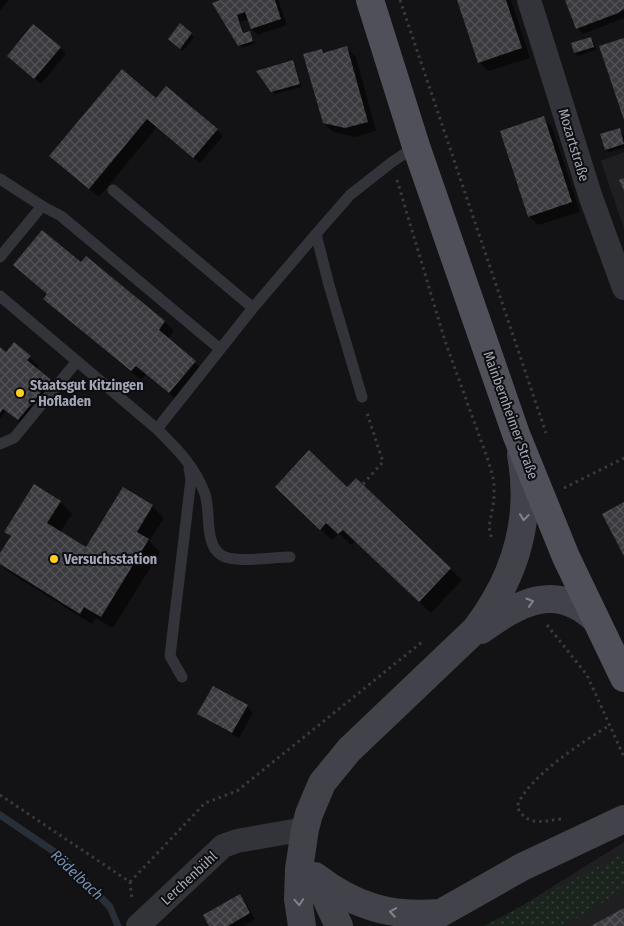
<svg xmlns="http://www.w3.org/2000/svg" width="624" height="926" viewBox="0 0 624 926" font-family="'Fira Sans Condensed',sans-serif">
<defs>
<pattern id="grass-dots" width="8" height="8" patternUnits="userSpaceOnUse" patternTransform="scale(1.25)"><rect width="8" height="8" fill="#1a231c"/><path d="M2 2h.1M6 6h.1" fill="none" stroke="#38403b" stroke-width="1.8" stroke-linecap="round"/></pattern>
<pattern id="building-cross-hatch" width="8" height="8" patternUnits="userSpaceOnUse" patternTransform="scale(1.25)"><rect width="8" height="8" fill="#3a3a3f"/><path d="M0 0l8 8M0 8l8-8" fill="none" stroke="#535458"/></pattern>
</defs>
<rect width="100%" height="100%" fill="#131214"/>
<path fill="#1f1e21" d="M624,152V229L601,161Z
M624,842V926H489Z"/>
<path fill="url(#grass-dots)" d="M624,853V890L563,926H484Z"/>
<path fill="#0007" d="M0,0H9L0,11Z
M224,0H278L287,25L258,35L252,29L249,19L240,22L244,34L250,33L255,44L242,48L239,45Z
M458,0H511L530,58L488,71L479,62Z
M566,0H624V18L583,34L577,28Z
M180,25L194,37L183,51L172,41Z
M591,38L594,41L596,50L578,56L575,53Z
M346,47L356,57L376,131L355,137L333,132L324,123L322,50L325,53Z
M60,48L66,54L41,84L15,62Z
M292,62L295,65L302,87L275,94L272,91Z
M156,100L217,130L223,136L200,163L157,127L99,197L60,165Z
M543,118L552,127L580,212L538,225L529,216Z
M619,129L624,137V148L609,152L606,150Z
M86,257L165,322L174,331L168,339L204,371L179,402L146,374L141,380L54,308L45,299L48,295L14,265L81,264Z
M14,344L39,366L36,369L59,390L27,428L6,411L0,419V348L6,353Z
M288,498L450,569L462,580L431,613L355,541L351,545L339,533L332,540Z
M60,502L72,514L60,532L86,549L152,506L164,518L149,541L160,552L113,628L96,618L92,624L9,572L0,564V556L11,538L6,532Z
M247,706L253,713L239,738L205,719L199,713Z
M239,896L245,902L255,919L244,926H211Z"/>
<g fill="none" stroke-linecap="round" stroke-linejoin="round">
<path stroke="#282f39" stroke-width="7" d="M0,815L62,857L110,907L118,926"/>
</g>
<path fill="url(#building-cross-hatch)" d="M220,0H275L281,19L251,29L245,12L237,15L243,33L250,31L253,41L238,46L212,3Z
M457,0H506L522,48L478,63Z
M565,0H624V9L618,13L576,29Z
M180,23L192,33L180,49L168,39Z
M33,24L61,47L34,79L7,56Z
M591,37L594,47L574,53L571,43Z
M624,38V120L599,46Z
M347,46L368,122L345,128L323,123L303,54L322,49L323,53Z
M293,60L300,84L271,92L256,71Z
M122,69L156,98L166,86L218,129L193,158L147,119L89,189L49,156Z
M544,116L572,202L528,217L500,131Z
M620,128L624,144L605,150L600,134Z
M624,178V191L619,180Z
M42,230L81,262L86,256L165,321L159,330L196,361L169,393L136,366L131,371L43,299L47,294L13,265Z
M14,342L31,356L27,360L51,380L18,420L3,409L0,413V347L6,352Z
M309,450L347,487L356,478L451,568L419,602L343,530L338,534L326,523L320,530L275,487Z
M34,484L61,501L47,523L86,547L123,487L153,505L137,532L149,539L101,617L84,607L80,614L0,564V553L11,536L4,532Z
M624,502V556L602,514Z
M213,686L248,705L232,733L197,714Z
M240,894L250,913L228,926H209L203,915Z
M624,908V926H591Z"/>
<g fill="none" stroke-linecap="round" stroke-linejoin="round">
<path stroke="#393a41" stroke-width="3" stroke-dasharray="2.5 4" stroke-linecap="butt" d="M400,0L546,433
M397,180L445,341L488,460L494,481V500L489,527L492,540
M363,484L383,462L367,413
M564,488L624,458
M547,625L587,675L624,757
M0,795L130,882L132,900
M561,819C541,821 528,827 517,807C526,778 584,741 610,725
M130,882L205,803L237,791L422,642"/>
<path stroke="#33333a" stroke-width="11" d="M0,179L42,206L61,216L220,349
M113,190L253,308
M0,257L42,206
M0,296L157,429
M362,397L329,285L316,234L350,195L392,162L416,146
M0,444L14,438L77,361
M290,557C274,557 234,564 221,555C204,544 211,512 205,494C195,466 177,449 157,429L253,308L316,234
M182,677L170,656L191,479L189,469"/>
<path stroke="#33333a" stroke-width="24" d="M529,0L591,198L624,288
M138,926L223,846L237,841L305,829"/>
<path stroke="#41424a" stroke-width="28" d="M481,630C519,603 556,581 596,620
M315,876C355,907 391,917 440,913
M316,877L339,926
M302,926L298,899L299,869L305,829L309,814L322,783L349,750L475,630C515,578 533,520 521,455
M418,926L522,867L624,819"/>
<path stroke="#4f5059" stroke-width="28" d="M370,0L416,146L516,434L566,557L624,678"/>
</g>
<defs><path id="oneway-chevron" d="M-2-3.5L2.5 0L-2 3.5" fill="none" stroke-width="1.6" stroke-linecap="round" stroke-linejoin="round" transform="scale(1.25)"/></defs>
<g stroke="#818390">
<use href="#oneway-chevron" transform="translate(524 517) rotate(96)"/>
<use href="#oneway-chevron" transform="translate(530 602) rotate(-17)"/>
<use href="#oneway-chevron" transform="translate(299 902) rotate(86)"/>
<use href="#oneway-chevron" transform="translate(393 912) rotate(-171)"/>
</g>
<g fill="#ffcf20" stroke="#0e0d0f" stroke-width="2">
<circle cx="20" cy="393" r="5"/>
<circle cx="54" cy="559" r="5"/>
</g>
<g text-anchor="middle" stroke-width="4" stroke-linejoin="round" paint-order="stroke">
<g font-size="14" fill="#a3a6b6" stroke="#0e0d0f">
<text transform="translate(574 145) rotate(73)" y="5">Mozartstraße</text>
<text transform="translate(511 415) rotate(70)" y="5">Mainbernheimer Straße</text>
<text transform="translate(189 878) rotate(-43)" y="5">Lerchenbühl</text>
</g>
<g font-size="14" font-weight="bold" fill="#a3a6b6" stroke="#0e0d0f" text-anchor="start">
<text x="30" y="390">Staatsgut Kitzingen<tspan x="30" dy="16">- Hofladen</tspan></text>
<text x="64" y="564">Versuchsstation</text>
</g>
<g font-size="15" font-style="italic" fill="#7690b5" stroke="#0e0d0f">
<text transform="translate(77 875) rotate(43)" y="5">Rödelbach</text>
</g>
</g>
</svg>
